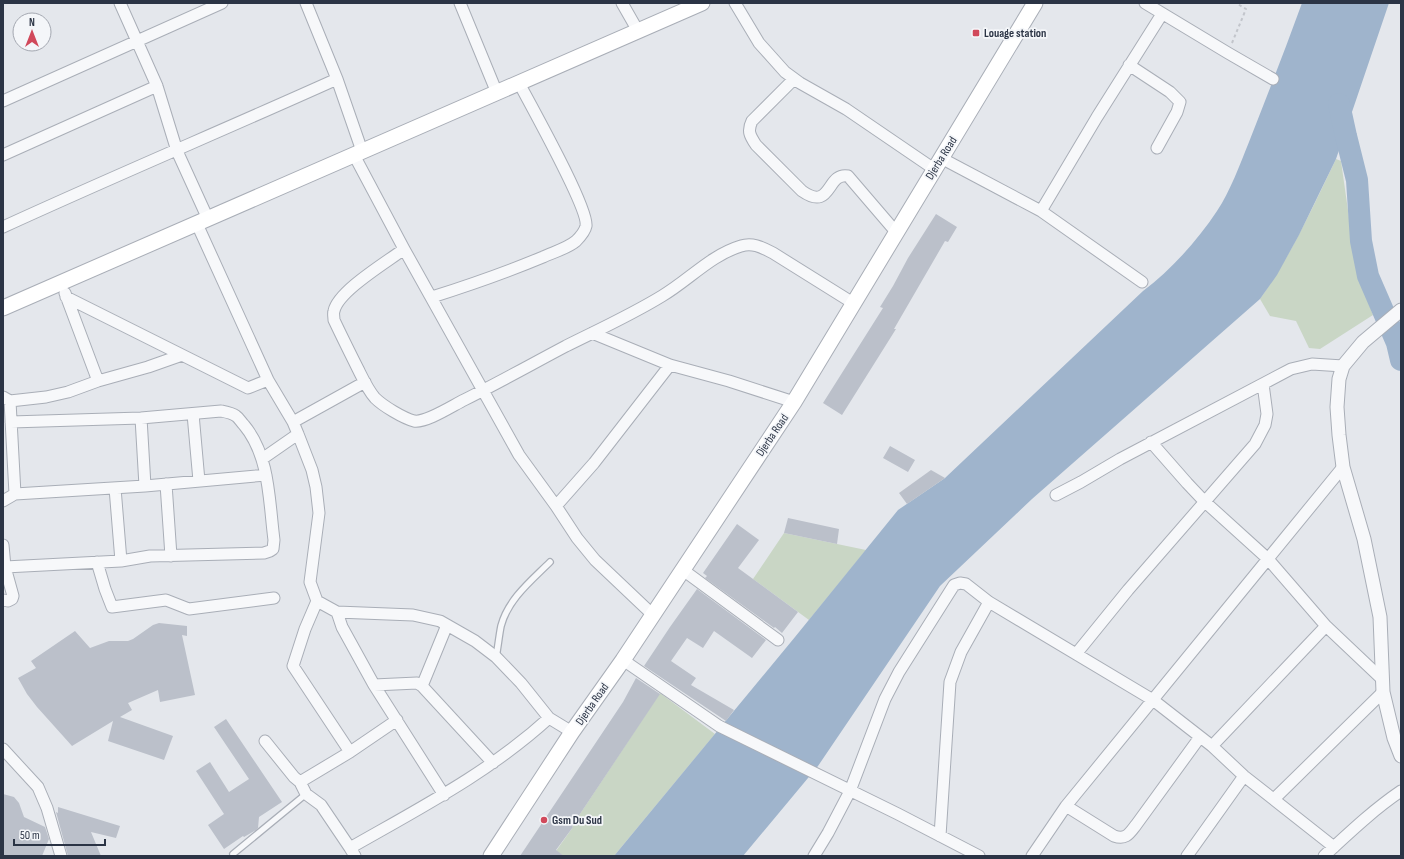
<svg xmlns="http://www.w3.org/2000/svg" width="1404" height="859" viewBox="0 0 1404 859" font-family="'Sofia Sans Condensed',sans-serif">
<rect width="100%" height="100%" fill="#e4e7ec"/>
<path fill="#c9d6c5" d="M1336,159L1341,161L1353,246L1359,277L1373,315L1320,349L1309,348L1296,321L1270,316L1260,299C1291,255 1313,207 1336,159Z
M784,533L866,550L809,620L753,579Z
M660,693L715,734L614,856H564L556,851L573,827L572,826Z"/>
<path fill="#9fb4cc" d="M1302,3H1389L1336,159L1299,235L1277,275L1260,299L1032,499L940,586L818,766L743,856H614L795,637L898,510L945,478L1143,291C1171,270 1197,241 1217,211C1230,192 1240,164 1249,142C1267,96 1285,50 1302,3Z"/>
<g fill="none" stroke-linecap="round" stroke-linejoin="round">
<path stroke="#9fb4cc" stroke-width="22" d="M1339,104L1346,136L1357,180L1361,241L1368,276L1397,343L1401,360"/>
</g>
<path fill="#bbc0ca" d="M936,214L957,227L948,242L945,241L894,329H896L842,415L823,403L883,308L880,307L893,286L908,258Z
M890,446L915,460L908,472L883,458Z
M931,470L945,478L907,504L899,493Z
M788,518L839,529L837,544L784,533Z
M737,524L759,540L738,568L798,612L782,633L775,627L774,628L705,578L707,576L703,573Z
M697,589L766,640L752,658L714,631L703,648L687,638L671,661L696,678L691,685L734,710L726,721L644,666L670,627Z
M159,623L187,626V636L182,635L195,695L160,702L158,690L128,703L132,710L120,717L173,736L164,760L108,741L113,721L72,746L37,707L27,694L18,678L36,668L31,661L75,631L90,648L109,641H128L133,639L153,625Z
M636,678L660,694L572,826L573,827L556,850L564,856H520L623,702Z
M226,719L282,802L259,817L258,828L256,830L244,837L243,836L224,849L208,825L224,814L196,771L210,762L229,792L249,779L214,727Z
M3,794L14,797L19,803L24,817L45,827L49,839L42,856H3Z
M58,807L120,826L116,838L91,832L101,856H68L56,812L58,813Z"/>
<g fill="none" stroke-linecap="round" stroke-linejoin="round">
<defs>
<path id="service" d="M496,657C498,647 499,636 501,626C508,599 532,580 550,562
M233,854L306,794"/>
<path id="minor" d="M120,3L157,86L177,151L208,219
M306,3L337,79L362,151
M460,3L497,93
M622,3L638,31
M735,3L759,43L785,72L800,83L846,109L934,169
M1145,3L1228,53L1273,79
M1129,65L1170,92L1180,102L1177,112L1157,148
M794,79L752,121C747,131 750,136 756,145L802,191C832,212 826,172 848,176L896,232
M3,101L222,3
M3,155L157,86
M354,155L404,249L519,455L556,506L577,538L595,560L653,615
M941,158L1041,211L1142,282
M1041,211L1097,117L1162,14
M197,224L268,380L293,422L298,434L312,470L316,487L319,513L310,582L317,601L337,612L413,615L440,621L475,641L496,657L521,683L549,718
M3,227C114,176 226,129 337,79
M404,249C387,262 338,291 334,311C333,313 334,317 334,320C342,337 350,353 358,369C363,379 368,390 375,398C383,406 403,418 414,421C426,423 452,406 464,400C498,383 532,364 566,346C598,330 631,315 662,296C689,280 711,255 741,246C753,242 763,248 773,253L853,303
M65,293L98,381
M66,297L248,388L268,380
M432,297C470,285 507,272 543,257C554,252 568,248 576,241C580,237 585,231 586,226C589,209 530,104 519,83
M592,333L670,365L729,381L794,402
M3,397L10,401L46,397L68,392L98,381L148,367L182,355
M193,414L199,481
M141,418L145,486
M293,422L365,382
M1151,442L1187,483L1204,501L1268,559L1326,626L1382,679
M262,459L298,434
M166,484L171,556
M115,488L121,561
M15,494L145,486L266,475
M1056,495L1081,482L1120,459L1291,369L1312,364L1343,366
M3,501L15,494L10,401
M556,506L594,463L670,365
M3,545L5,567L121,561L150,556L264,553L270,551L273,549L274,540C269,502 270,456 244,425C241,422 239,418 236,416C232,413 226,412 221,411L141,418L11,422
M97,562L105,589L112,607L166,600L189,609L274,598
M683,570L778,640
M3,600L8,601L12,599L13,596L5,567
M317,601L305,629L293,666L350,752L397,720
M337,612L342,627L374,685L444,795
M1076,654L1128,590L1255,444L1265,425L1267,414L1263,384
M623,660L719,726L898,814L979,856
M374,685L417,683L422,686L493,763
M422,686L447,625
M265,741L294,777L300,782
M1212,746L1326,626
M3,749L38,787L47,808L61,856
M350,752L300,782L306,794L321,805L350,848
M1274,799L1383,692
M1066,806L1114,836C1126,840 1129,834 1136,825L1200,737
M940,836L950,682L961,652L989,602
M355,856L350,848C420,808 490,772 549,718L572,732
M814,856L828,833L850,791L885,699L899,672L954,585L960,583L966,584L989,602L1153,700L1212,746L1244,776L1334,847
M1032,856L1066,806L1343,467
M1187,856L1244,776
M1324,856C1349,833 1373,810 1401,791"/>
<path id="tertiary" d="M1401,310L1363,342L1343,366L1339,379L1337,407L1339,435L1343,467L1364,539L1380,617L1383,692L1394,738L1401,756"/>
<path id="secondary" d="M3,308L702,3
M491,856L572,732L623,660L794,402L1035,3"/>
</defs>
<use href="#service" stroke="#a9aeb7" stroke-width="8"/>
<use href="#minor" stroke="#a9aeb7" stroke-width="13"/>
<use href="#tertiary" stroke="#a9aeb7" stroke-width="15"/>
<use href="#secondary" stroke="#a9aeb7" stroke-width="17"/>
<path stroke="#c2c5cb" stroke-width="2" stroke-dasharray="3 3" stroke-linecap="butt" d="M1232,43L1246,9L1236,3"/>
<use href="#service" stroke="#f7f8fa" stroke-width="5.5"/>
<use href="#minor" stroke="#f7f8fa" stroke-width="11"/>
<use href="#tertiary" stroke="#f7f8fa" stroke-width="13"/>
<use href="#secondary" stroke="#fff" stroke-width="15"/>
</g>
<g fill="#d1495b" stroke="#f4f6f9" stroke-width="1.5">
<rect x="972" y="29" width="8" height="8" rx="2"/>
<circle cx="544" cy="820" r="4"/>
</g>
<g text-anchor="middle" stroke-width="3.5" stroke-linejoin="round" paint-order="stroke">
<g font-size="12" font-weight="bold" fill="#2b3445" stroke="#f4f6f9" text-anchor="start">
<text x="984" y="37">Louage station</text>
<text x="552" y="824">Gsm Du Sud</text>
</g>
<g font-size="12" fill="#2b3445" stroke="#f4f6f9">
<text transform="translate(941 158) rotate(-58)" y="4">Djerba Road</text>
<text transform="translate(772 435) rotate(-56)" y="4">Djerba Road</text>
<text transform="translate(592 704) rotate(-55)" y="4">Djerba Road</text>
</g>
</g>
<rect width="1404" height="859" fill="none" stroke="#2b3445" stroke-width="8"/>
<g transform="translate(32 32)"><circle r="19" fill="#f4f6f9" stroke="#a4a8b1"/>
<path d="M0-3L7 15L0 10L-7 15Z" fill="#d1495b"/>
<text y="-6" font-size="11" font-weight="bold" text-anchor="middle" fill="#2b3445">N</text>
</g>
<path d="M14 839v6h91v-6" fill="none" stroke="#2b3445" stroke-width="2"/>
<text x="20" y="839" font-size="12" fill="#2b3445" stroke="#f4f6f9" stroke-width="3" paint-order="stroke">50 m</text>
</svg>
